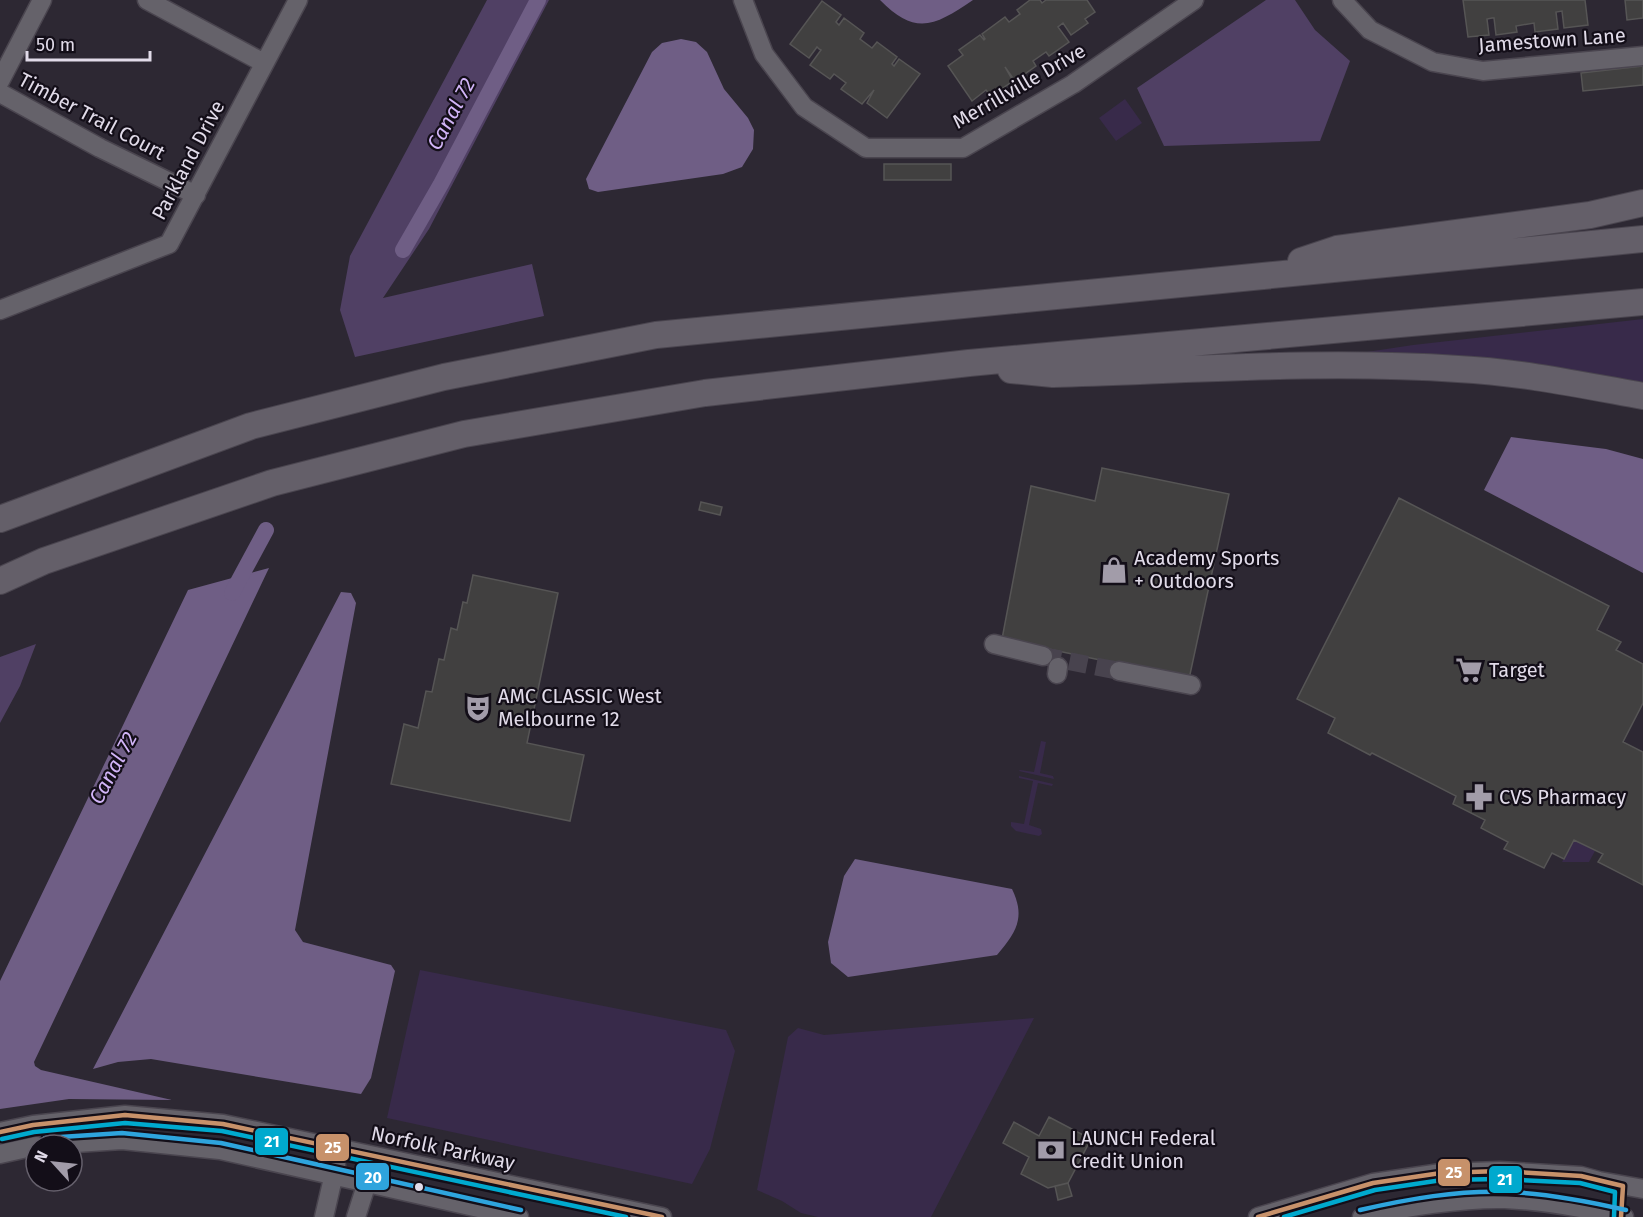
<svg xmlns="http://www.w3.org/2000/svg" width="1643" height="1217" viewBox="0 0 1643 1217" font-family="'Fira Sans',sans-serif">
<rect width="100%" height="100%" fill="#2d2833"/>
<path fill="#382a4a" d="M1125,99L1142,123L1116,141L1099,118Z
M1643,319V386L1360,353L1413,345Z
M1041,741L1046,742L1040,773L1053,776L1054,779L1019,771L1020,770L1034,772Z
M1019,776L1053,784L1052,786L1038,783L1029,825L1041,829L1042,834L1039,836L1016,831L1011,826V822L1024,824L1033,781L1019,778Z
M1574,840L1595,851L1589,862H1562Z
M420,970L726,1030L735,1051L710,1149L692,1184L387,1118Z
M1034,1018L931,1217H818L801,1213L782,1201L757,1190L788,1037L798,1028L824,1035Z"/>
<path fill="#504064" d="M487,0H549L429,229L383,298L532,264L544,316L355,357L340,310L350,256Z
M1266,0H1295L1315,30L1350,61L1320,141L1164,146L1137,88Z
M36,644L20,686L0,723V657Z"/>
<path fill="#6f5e85" d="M880,0H973C936,25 916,37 880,0Z
M681,39L696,42L707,52L724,89L748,118L754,130L753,149L742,167L723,174L598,192L589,189L586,179L652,52L662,43Z
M1511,437L1606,449L1643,459V573L1484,490Z
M269,568L34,1062L35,1066L41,1070L172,1100L69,1099L0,1109V981L188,590Z
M341,592L351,593L356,603L295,930L303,942L391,965L395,971L371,1078L361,1094L151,1059L118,1062L93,1069Z
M855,859L1012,889C1026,918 1016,932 997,955L848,977L831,963L828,942L844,876Z"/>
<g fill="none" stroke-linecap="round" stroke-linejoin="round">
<path stroke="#6f5e85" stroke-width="16" d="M403,250L441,184L538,0
M232,593L266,530"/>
</g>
<path fill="#414040" stroke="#565555" stroke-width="1.5" d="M1030,0H1040L1042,3L1046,0H1087L1095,12L1085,19L1088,23L1071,35L1063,23L1058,27L1069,42L1049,56L1046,52L1033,61L1036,66L1015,81L1005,67L1013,81L991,96L986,90L972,101L948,66L963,55L959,50L980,35L984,40L985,39L982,34L1005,17L1009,22L1020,14L1017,10Z
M1463,0H1585L1588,25L1564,28L1562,11L1556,12L1558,29L1535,32L1534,23L1516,26L1517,32L1496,35L1494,18H1492L1487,19L1489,35L1468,37Z
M1625,0H1643V18L1627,20Z
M822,1L841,15L836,22L839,25L844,18L864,33L860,39L872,48L877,42L897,57L892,64L894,66L899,59L920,74L887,118L867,103L874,90L862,104L841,89L846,83L834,74L830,79L810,65L821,50L819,49L817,47L809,58L790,44Z
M1643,66V85L1583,91L1581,73Z
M884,164H951V180H884Z
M1102,468L1229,494L1189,679L1002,639L1031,486L1095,501Z
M1399,498L1609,606L1597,630L1621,642L1616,650L1643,664V703L1623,742L1643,752V885L1598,862L1603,854L1574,840L1564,859L1552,853L1544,868L1504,849L1508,842L1481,828L1485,820L1453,804L1456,796L1372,753L1370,755L1328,733L1335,718L1297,699Z
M701,502L722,507L720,515L699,510Z
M473,575L558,593L527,743L584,755L570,821L391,784L404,724L418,728L426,691L432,692L439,659L444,660L451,628L457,630L463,602L467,603Z
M1049,1117L1091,1139L1068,1183L1048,1188L1021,1174L1029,1157L1003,1143L1014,1122L1039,1136Z
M1068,1183L1072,1196L1058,1200L1055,1186Z"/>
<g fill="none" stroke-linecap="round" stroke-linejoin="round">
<path stroke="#48434e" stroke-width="18" stroke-dasharray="18 9" stroke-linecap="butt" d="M1043,656L1119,671"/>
<defs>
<path id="minor" d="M147,0L264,63
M743,0L764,54L804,107L866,148H963L1073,84L1194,0
M1342,0L1370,30L1433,62L1483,71L1643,56
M0,81L42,0
M0,93L100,148L196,195
M0,310L169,244L298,0
M994,644L1043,656
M1119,671L1191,685
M1057,674L1058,667
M0,1132L33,1125L125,1115L223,1124L662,1217
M45,1145L122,1140L220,1150L519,1217
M0,1154L36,1146
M324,1217L336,1165
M356,1217L370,1173
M1258,1217L1373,1183L1441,1173L1500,1171L1581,1176L1599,1181L1643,1189
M1362,1217C1404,1207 1463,1198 1505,1199C1545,1201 1585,1208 1624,1217"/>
<path id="highway" d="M1301,261L1337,249L1590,215L1643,203
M1011,370L1053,374C1188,370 1324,360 1458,369C1520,372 1582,385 1643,396
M0,519L251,426L444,377L656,335L1643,239
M0,581L44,561L272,483L464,434L705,393L969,363L1643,302"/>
</defs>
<use href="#minor" stroke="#4a454f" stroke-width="21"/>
<use href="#highway" stroke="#4a454f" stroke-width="28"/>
<use href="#minor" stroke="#65626a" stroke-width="18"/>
<use href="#highway" stroke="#645f69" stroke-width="26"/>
<defs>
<path id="bus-1" d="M0,1132L33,1125L125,1115L223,1124L662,1217
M1258,1217L1373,1183L1441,1173L1500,1171L1581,1176L1623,1186L1621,1217"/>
<path id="bus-2" d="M2,1139L34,1132L125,1123L222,1131L626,1217
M1284,1217L1375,1190L1442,1180L1500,1179L1580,1183L1615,1192L1614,1217"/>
<path id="bus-3" d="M45,1138L122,1133L221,1143L521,1210
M1360,1210C1408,1199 1458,1190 1507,1192C1547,1193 1587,1201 1626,1210"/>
</defs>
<use href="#bus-1" stroke="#130e18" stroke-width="9"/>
<use href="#bus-2" stroke="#130e18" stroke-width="9"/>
<use href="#bus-3" stroke="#130e18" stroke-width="9"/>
<use href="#bus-1" stroke="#c7916a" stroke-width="4.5"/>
<use href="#bus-2" stroke="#00a9ce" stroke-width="4.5"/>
<use href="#bus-3" stroke="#2ea4dd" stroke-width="4.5"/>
</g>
<defs>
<symbol id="shop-bare" viewBox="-9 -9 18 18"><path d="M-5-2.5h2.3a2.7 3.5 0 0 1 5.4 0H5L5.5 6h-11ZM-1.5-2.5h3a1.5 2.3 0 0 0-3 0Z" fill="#a29ca9" stroke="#130e18" stroke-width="2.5" paint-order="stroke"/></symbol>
<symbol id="supermarket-bare" viewBox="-9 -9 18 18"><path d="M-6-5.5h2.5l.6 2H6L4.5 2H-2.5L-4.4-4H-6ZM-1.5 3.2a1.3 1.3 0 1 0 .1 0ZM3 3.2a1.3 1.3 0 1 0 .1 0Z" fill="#a29ca9" stroke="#130e18" stroke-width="2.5" paint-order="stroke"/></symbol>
<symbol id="theatre-bare" viewBox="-9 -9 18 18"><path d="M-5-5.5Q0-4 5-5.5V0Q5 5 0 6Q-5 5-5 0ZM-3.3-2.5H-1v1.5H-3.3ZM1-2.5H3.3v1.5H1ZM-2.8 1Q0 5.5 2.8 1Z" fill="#a29ca9" stroke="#130e18" stroke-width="2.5" paint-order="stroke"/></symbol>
<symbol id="pharmacy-bare" viewBox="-9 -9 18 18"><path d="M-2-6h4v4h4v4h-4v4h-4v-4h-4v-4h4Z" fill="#a29ca9" stroke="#130e18" stroke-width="2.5" paint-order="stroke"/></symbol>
<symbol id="bank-bare" viewBox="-9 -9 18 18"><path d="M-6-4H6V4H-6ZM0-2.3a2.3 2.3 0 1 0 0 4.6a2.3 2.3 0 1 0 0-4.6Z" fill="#a29ca9" stroke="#130e18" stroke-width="2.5" paint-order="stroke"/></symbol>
</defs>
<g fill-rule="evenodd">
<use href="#shop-bare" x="1095" y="551" width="38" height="38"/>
<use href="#supermarket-bare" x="1450" y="651" width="38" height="38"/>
<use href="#theatre-bare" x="459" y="689" width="38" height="38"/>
<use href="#pharmacy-bare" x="1460" y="778" width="38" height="38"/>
<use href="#bank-bare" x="1032" y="1131" width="38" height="38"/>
</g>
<circle fill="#e1dbe9" stroke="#130e18" stroke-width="2" cx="419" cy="1187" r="5"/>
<g text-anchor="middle" stroke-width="4.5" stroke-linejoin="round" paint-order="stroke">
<g font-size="20" fill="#e1dbe9" stroke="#130e18">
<text transform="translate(1552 40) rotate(-4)" y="7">Jamestown Lane</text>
<text transform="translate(1019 86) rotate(-30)" y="7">Merrillville Drive</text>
<text transform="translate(92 116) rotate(28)" y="7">Timber Trail Court</text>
<text transform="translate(188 160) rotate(-62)" y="7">Parkland Drive</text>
<text transform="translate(443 1148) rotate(12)" y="7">Norfolk Parkway</text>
</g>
<g font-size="20" fill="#e1dbe9" stroke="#130e18" text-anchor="start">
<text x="1134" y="565">Academy Sports<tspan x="1134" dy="23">+ Outdoors</tspan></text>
<text x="1489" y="677">Target</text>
<text x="498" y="703">AMC CLASSIC West<tspan x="498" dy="23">Melbourne 12</tspan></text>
<text x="1499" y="804">CVS Pharmacy</text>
<text x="1071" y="1145">LAUNCH Federal<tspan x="1071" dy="23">Credit Union</tspan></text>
</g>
<g font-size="21" font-style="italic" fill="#d2b5f8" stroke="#130e18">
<text transform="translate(451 114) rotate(-62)" y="7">Canal 72</text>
<text transform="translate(113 768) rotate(-62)" y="7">Canal 72</text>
</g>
</g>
<g stroke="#130e18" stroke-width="2">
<rect x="254" y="1127" width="35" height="29" rx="6" fill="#00a9ce"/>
<rect x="315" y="1133" width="35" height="29" rx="6" fill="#c7916a"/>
<rect x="1437" y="1158" width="34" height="29" rx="6" fill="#c7916a"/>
<rect x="355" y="1162" width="35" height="29" rx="6" fill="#2ea4dd"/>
<rect x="1488" y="1165" width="35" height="29" rx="6" fill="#00a9ce"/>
</g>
<g font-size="16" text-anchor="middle" font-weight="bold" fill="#fff">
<text x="272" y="1147">21</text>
<text x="333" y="1153">25</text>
<text x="1454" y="1178">25</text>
<text x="373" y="1183">20</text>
<text x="1505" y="1185">21</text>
</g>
<g transform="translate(54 1163) rotate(297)"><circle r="28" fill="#130e18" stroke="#65606c" stroke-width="1.5"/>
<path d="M0-4.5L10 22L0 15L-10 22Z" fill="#a29ca9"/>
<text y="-9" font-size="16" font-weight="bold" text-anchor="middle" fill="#e1dbe9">N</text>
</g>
<path d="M27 51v9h123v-9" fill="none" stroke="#e1dbe9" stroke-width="3"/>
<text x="36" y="51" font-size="18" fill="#e1dbe9" stroke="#130e18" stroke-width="4.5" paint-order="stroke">50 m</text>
</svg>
